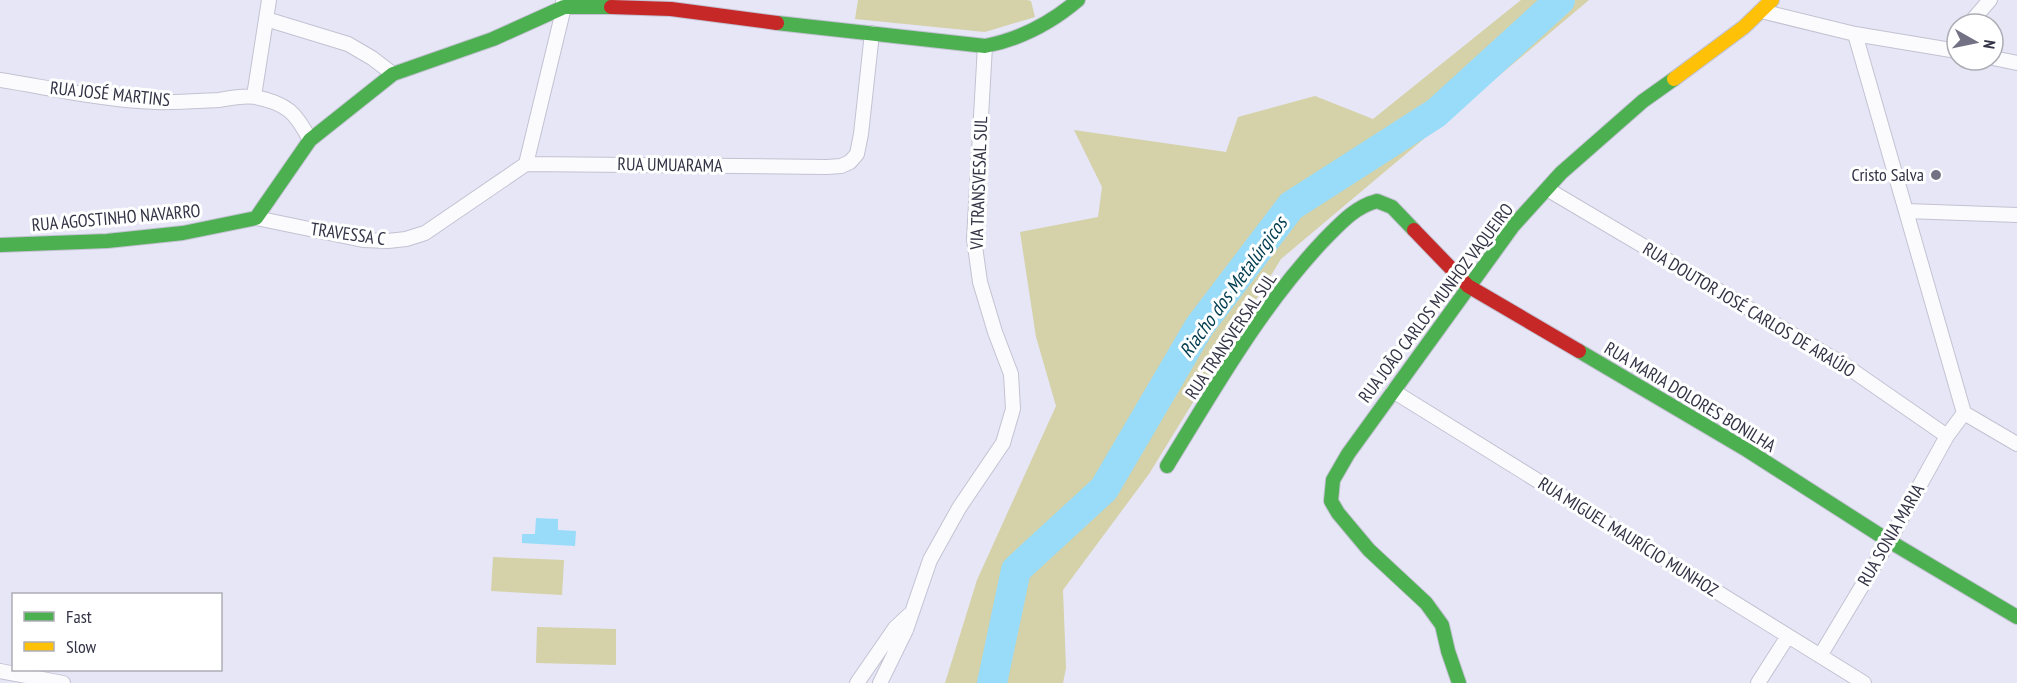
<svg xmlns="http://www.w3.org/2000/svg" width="2017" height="683" viewBox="0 0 2017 683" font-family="'PT Sans Narrow',sans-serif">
<rect width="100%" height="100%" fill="#e6e6f6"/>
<path fill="#d5d1a8" d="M858,0H1027L1031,1L1035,17L985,32L855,19Z
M1521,0H1589L1281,259L1149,474L1063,590L1066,668L1063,683H945L977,580L1056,406L1036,337L1020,232L1098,217L1102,187L1074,130L1226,152L1238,117L1315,96L1373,119Z
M493,557L564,560L562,595L491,591Z
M537,627L616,629V665L536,663Z"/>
<path fill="#98dcfa" d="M536,518L558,519V530L576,531L575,546L522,543V534H535Z"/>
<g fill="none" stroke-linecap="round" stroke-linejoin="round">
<path stroke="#98dcfa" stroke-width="30" d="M992,683L1016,570L1104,489L1199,327L1291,206L1436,113L1560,0"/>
<defs>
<path id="street" d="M1761,11L1855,34L1957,51
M266,19L348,44L372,58L393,74
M1969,24L1990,0
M1855,34L1964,413
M1993,58L2017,63
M0,80C51,88 103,100 155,102C176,103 198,101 219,100C230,98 245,95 255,97C287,103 296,113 310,140
M254,96L269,0
M526,164L827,167L841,166L850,162L857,154L861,134L872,33
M526,164L564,7L563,3
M1547,189L1846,366L1947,436
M1906,211L2017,215
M256,218L363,240L388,241L406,239L425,233L526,164
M1393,391L1864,683
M1964,413L2017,444
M1820,656L1889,541L1947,436L1964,413
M0,671L63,683
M857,683L895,628L909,615
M880,683L906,630L930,560L959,508L1003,443L1013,409L1011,374L995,332L980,282L974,239L985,46
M1758,683L1788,636"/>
<path id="fast" d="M777,23L985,46C1021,39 1051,23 1078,0
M0,245L107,241L183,233L256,218L310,140L393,74L493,39L564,7H611
M1579,351L1747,450L1889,541L2017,617
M1167,466C1215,388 1260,308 1323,241C1339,225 1354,207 1377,201L1392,207L1414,230
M1459,683L1448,651L1442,625L1426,603L1369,550L1338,513L1331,501L1333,480L1348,454L1513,226L1561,173L1643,101L1674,79"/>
<path id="slow" d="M1674,79L1744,27L1772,0"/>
<path id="jam" d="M611,7L671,9L777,23
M1414,230L1468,286L1579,351"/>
</defs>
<use href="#street" stroke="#c2c2d2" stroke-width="16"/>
<use href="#fast" stroke="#c2c2d2" stroke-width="16"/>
<use href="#slow" stroke="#c2c2d2" stroke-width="16"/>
<use href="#jam" stroke="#c2c2d2" stroke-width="16"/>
<use href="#street" stroke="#fbfbfe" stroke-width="14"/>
<use href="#fast" stroke="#4caf50" stroke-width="14"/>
<use href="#slow" stroke="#ffc107" stroke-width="14"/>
<use href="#jam" stroke="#c62828" stroke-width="14"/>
</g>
<circle fill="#727284" stroke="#fff" stroke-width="2" cx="1936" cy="175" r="6"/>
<g text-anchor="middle" stroke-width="6" stroke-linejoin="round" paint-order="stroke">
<g font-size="18" fill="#333346" stroke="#fff">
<text transform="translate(110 94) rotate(6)" y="6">RUA JOSÉ MARTINS</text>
<text transform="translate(670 165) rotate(1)" y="6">RUA UMUARAMA</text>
<text transform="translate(979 183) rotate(-88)" y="6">VIA TRANSVESAL SUL</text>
<text transform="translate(116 218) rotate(-5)" y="6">RUA AGOSTINHO NAVARRO</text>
<text transform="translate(348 234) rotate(8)" y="6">TRAVESSA C</text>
<text transform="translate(1436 303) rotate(-53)" y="6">RUA JOÃO CARLOS MUNHOZ VAQUEIRO</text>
<text transform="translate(1749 310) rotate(31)" y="6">RUA DOUTOR JOSÉ CARLOS DE ARAÚJO</text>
<text transform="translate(1231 336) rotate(-56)" y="6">RUA TRANSVERSAL SUL</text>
<text transform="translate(1690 397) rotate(31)" y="6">RUA MARIA DOLORES BONILHA</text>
<text transform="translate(1891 535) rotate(-60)" y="6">RUA SONIA MARIA</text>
<text transform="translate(1628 537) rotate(32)" y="6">RUA MIGUEL MAURÍCIO MUNHOZ</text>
</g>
<g font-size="18" fill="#333346" stroke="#fff" text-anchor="end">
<text x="1924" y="181">Cristo Salva</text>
</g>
<g font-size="20" font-style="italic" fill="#003d4f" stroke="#fff">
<text transform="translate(1233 287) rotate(-54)" y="7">Riacho dos Metalúrgicos</text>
</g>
</g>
<rect x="12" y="593" width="210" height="78" fill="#ffffff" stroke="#adadb5" stroke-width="1.5"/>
<rect x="24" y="612" width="30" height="9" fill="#4caf50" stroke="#adadb5" stroke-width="1.5"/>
<text x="66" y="623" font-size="18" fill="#333346">Fast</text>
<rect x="24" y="642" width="30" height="9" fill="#ffc107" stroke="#adadb5" stroke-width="1.5"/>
<text x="66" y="653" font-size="18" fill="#333346">Slow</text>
<g transform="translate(1975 42) rotate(99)"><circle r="28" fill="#ffffff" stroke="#adadb5" stroke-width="1.5"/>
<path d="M0-4.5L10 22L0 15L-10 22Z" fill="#727284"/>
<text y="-9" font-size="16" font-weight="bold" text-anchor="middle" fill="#333346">N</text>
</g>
</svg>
